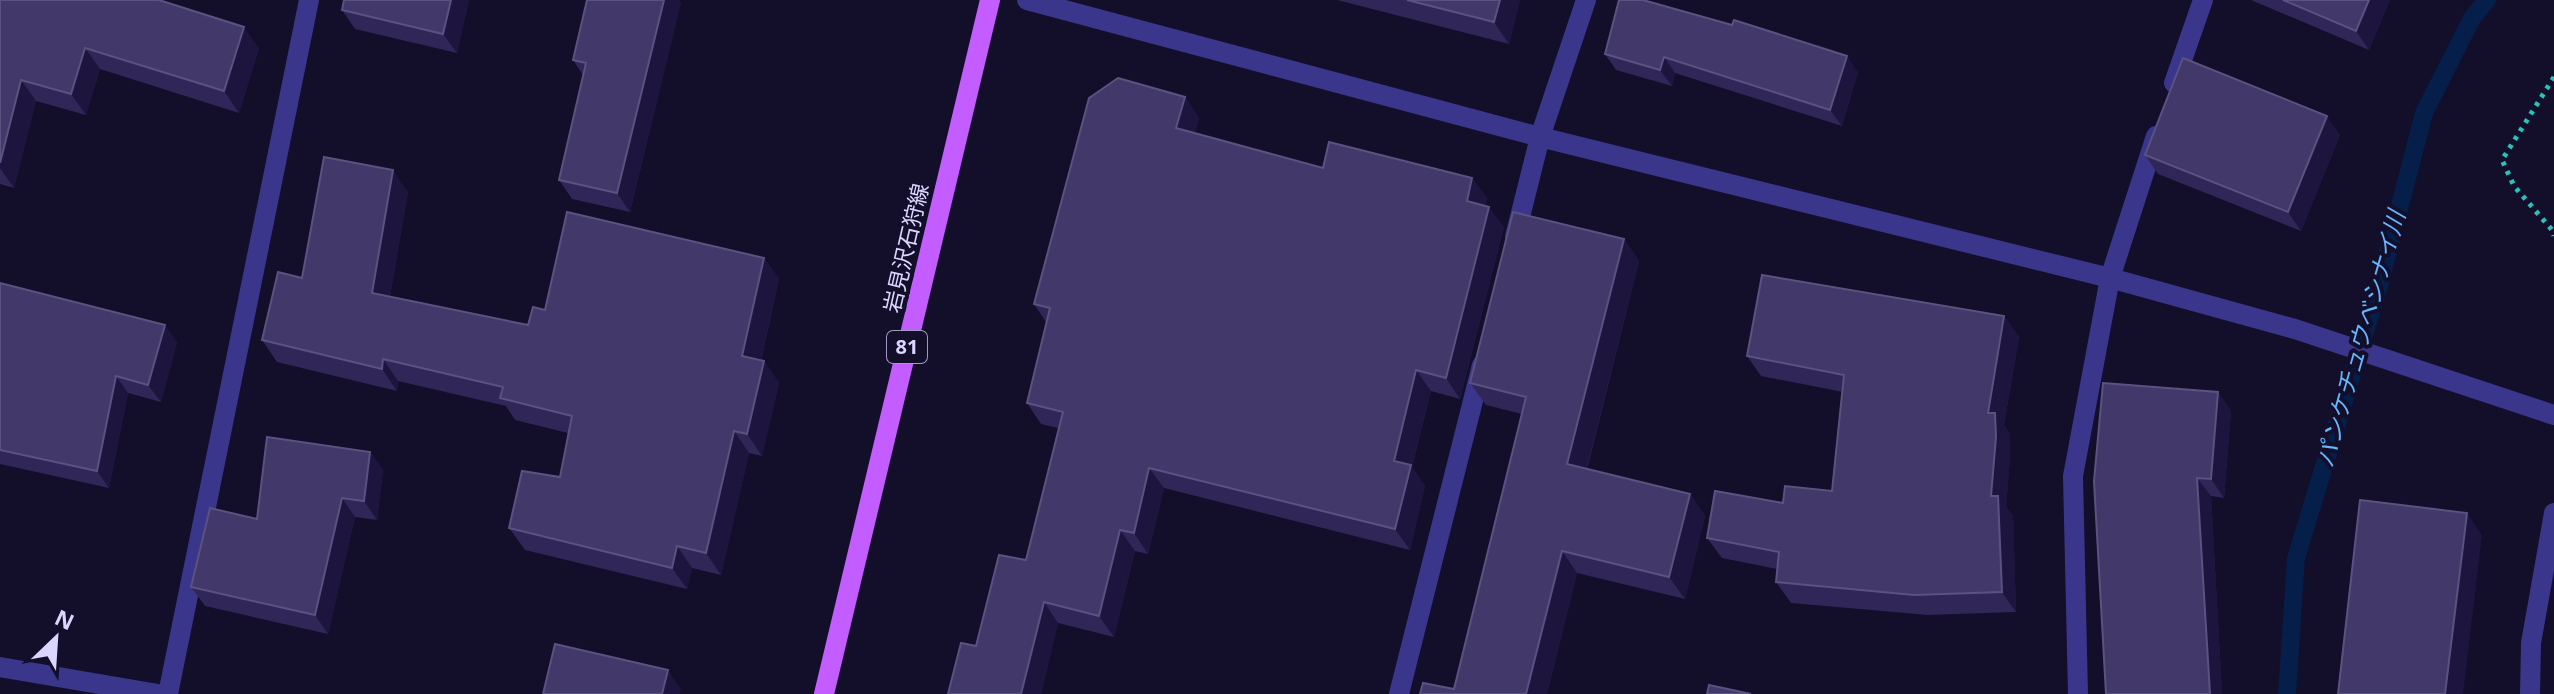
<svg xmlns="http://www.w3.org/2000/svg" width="2554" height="694" viewBox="0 0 2554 694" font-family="'Noto Sans','Noto Sans JP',sans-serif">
<rect width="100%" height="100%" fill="#130e29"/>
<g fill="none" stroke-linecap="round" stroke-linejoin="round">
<path stroke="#061e4a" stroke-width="18" d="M2287,694L2296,558L2379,286L2424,113L2472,18L2487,0"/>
<path stroke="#27c3ba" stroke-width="5" stroke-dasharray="4 6" stroke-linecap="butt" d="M2554,77L2502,160L2514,186L2553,231L2554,236"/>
<path stroke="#3a368b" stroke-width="20" d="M1027,0L1540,137L2110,278L2295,329L2554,415
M2174,83L2203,0
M1515,237L1540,137L1586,0
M0,667L158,694
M168,694L309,0
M1399,694L1482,365
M2078,694L2073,476L2110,278L2156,136
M2530,694L2531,643L2554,513"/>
<path stroke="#c45dff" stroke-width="20" d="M824,694L990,0"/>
</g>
<path fill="#302658" d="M0,0L259,48L239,113L100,69L86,115L36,101L14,188L0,184Z
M469,0L457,53L355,29L342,10Z
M1337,0H1520L1509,44Z
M1619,0L1858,72L1842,126L1675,73L1672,86L1616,70L1605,54Z
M2251,0H2390L2369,50Z
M681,2L630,212L572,199L559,180L583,75L573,60Z
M1185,97L1199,118L1195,133L1323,168L1472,178L1487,198L1485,206L1504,227L1460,399L1431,391L1412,467L1425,486L1410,550L1164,488L1148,554L1135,551L1114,637L1058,623L1041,694H948L1026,560L1058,428L1041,424L1027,403L1046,322L1034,304Z
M2340,135L2301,231L2158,174L2145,155Z
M408,192L390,296L528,325L545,310L764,258L779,279L761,361H764L779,383L762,456L749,453L721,575L692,568L687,589L525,550L509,528L560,477L568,433L515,420L506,406L398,381L397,391L277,362L262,340L302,278Z
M1624,239L1639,261L1587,469L1690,494L1705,516L1685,599L1577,573L1547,694H1420L1454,689L1522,414L1486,405L1470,383Z
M0,283L177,342L161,402L128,393L109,488L0,464Z
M2004,316L2019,337L2004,425L2010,434V457L2006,507L2013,516L2016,612L1928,615L1791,603L1776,582L1777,569L1722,558L1707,538L1832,491L1843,392L1761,376L1747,356Z
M2218,392L2231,411L2224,498L2211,496L2222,694H2106Z
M370,452L383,470L377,520L355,517L328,634L205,606L191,587L257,519Z"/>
<path fill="#1d153d" d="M451,0H469L457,53L443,34Z
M664,0H679L681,2L630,212L617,193Z
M1500,0H1520L1509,44L1494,22Z
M2369,0H2390L2369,50L2356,31Z
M244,27L259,48L239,113L224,91Z
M85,48L100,69L86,115L71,94Z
M1847,56L1858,72L1842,126L1830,110Z
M1664,57L1675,73L1672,86L1660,70Z
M21,80L36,101L14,188L0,168V163Z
M1185,97L1199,118L1191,149L1176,128Z
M2327,116L2340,135L2301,231L2288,212Z
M393,170L408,192L387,314L372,293Z
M1472,178L1487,198L1481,222L1467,201Z
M1489,207L1504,227L1460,399L1446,378Z
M1624,239L1639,261L1582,486L1567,464Z
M764,258L779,279L757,378L742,356Z
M2004,316L2019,337L2004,425L2010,434V457L2006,507L2013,516L2016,612L2002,592L1991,496L1988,413Z
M165,325L177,342L161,402L148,385Z
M383,359L398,381L397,391L382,369Z
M764,361L779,383L762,456L747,434Z
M1416,370L1431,391L1412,467L1425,486L1410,550L1395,529L1394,461Z
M116,376L128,393L109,488L97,471Z
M2218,392L2231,411L2224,498L2211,479Z
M734,431L749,453L721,575L706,553Z
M370,452L383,470L377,520L364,501Z
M1149,468L1164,488L1148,554L1134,533Z
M2197,478L2211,496L2222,694H2210Z
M1690,494L1705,516L1685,599L1669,577Z
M342,498L355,517L328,634L315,615Z
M2467,513L2482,535L2463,694H2445Z
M1120,530L1135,551L1114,637L1099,616Z
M677,546L692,568L687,589L672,568Z
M1562,551L1577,573L1547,694H1526Z
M1044,602L1058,623L1041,694H1021Z
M668,670L681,689L680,694H662Z"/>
<path fill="#42396a" stroke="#5a5281" stroke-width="2" d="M0,0H159L244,27L224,91L85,48L71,94L21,80L0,163Z
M344,0H451L443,34L342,10Z
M587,0H664L617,193L559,180L586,63L573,60Z
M1407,0H1500L1494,22Z
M1619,0H1643L1732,25L1734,20L1847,56L1830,110L1664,57L1660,70L1605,54Z
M2283,0H2369L2356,31Z
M2183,58L2327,116L2288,212L2145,155Z
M1118,78L1185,97L1176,128L1323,168L1329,142L1472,178L1467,201L1489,207L1446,378L1416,370L1394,461L1411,465L1395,529L1149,468L1134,533L1120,530L1099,616L1044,602L1021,694H948L961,643L976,646L999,555L1026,560L1063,412L1027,403L1050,308L1034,304L1089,98Z
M324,157L393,170L372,293L528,325L533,307L545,310L567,212L764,258L742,356L764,361L747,434L734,431L706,553L677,546L672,568L509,528L522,471L560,477L572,416L500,398L503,387L383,359L382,369L262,340L278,272L302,278Z
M1513,212L1624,239L1567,464L1690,494L1669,577L1562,551L1526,694H1420L1423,683L1454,689L1526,397L1470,383Z
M1762,275L2004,316L1988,413H1995L1996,437L1991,496H1998L2002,592L1914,595L1776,582L1779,552L1707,538L1715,491L1783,503L1785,486L1832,491L1844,375L1747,356Z
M0,283L165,325L148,385L116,376L97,471L0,450Z
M2103,383L2218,392L2211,479L2197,478L2210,694H2106L2094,481Z
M267,437L370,452L364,501L342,498L315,615L191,587L210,508L257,519Z
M2360,500L2467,513L2445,694H2338Z
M555,644L668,670L662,694H543Z
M1709,685L1751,694H1707Z"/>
<g text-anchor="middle" stroke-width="8" stroke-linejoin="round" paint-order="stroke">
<rect fill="#130e29" stroke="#9f9abf" stroke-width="2" x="887" y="331" width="40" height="32" rx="6"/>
<g font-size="20" font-weight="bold" fill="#dbd6ff">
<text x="907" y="354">81</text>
</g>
<g font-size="22" fill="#dbd6ff" stroke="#130e29">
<text transform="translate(906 248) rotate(-77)" y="8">岩見沢石狩線</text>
</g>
<g font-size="24" font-style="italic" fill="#64b6ff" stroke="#130e29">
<text transform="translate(2361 339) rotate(-74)" y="8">パンケチュウベシナイ川</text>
</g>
</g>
<g transform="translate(56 638) rotate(25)" stroke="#130e29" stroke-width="6" paint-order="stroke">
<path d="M0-6L14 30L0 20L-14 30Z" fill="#dbd6ff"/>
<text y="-12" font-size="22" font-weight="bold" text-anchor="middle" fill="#dbd6ff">N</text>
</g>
</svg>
